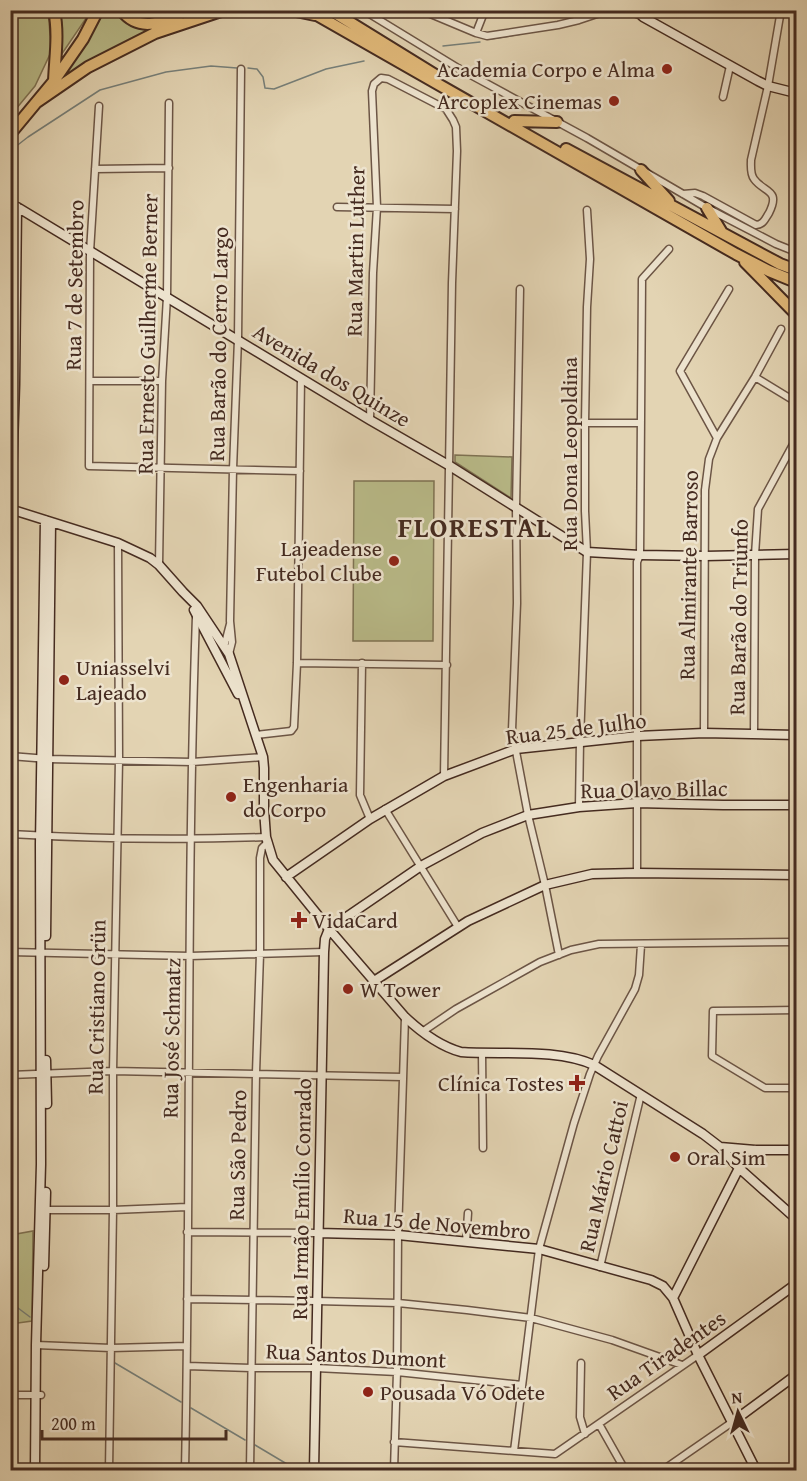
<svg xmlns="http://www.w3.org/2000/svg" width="807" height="1481" viewBox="0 0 807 1481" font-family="'Gentium Book Plus',serif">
<rect width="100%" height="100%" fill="#e3d4b3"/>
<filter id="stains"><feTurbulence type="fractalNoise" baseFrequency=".00333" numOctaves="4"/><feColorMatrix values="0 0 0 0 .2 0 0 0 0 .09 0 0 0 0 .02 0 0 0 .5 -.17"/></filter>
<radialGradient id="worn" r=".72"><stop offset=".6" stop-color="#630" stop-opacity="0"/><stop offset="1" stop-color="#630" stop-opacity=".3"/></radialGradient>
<path fill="#b9bb89" stroke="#7f7354" stroke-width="1.5" d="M11,11H47L49,20L51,52L35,86L11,115Z
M57,11H91L57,61Z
M104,11H116C136,45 171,21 198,11H206L56,84Z
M127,11H179L154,20H141Z
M455,455L512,457L511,498L455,462Z
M354,481H434L433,641H353Z
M33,1231L32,1321L11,1324V1235Z"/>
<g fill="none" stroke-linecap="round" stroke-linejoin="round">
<path stroke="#767f79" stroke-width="1.5" d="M491,39L522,34
M443,46L480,42
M248,68L257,69L263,77L265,88L274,89L326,69L364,61
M10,151L28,137L100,90L166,72L211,66L237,68
M10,1302L30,1317
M115,1363L181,1402
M191,1408L245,1440
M255,1445L297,1470"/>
<defs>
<path id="street" d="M363,10L458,68L587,138L707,208L776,244L796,252
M421,10L476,33L487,36L558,25L579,20L609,10
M627,10L643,17
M476,33L485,10
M723,97L730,66
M99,106L90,252L89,466L300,471
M95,169L169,168
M683,194L695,193L703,196L756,225C764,224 765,219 769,213C781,189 764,193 754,179C750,174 751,166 751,160L768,86L781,10
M337,207L455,209
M520,289L516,508L517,603L512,730L528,815L545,885L559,955
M755,377L796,402
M90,381H162
M370,420L373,273L377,207L372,91L374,84L381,78L388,79L446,109L453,120L456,127L457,151L452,283L444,776
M585,423H640
M717,438L680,371L729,289
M159,565L162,381L167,297L169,103
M224,647L230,624
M229,654L232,642L230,621L233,469L238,339L241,69
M297,663L447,665
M362,663L360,795L370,819
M704,733L705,490L709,459L717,438L755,377L781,329
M754,734L755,555L758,509L796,439
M256,735L291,731L294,727L297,663L301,378
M10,756L48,759L192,762L263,757
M579,807L580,741L587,552L585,511V423L587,307L590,259L587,210
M385,809L458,927
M10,834C96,839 181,840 266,837
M637,873V562L640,555L642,279L669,249
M10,952L190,956L324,952
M796,1010L713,1011L712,1056L765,1088H796
M422,1032L456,1009L540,962L571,950L599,944L796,942
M482,1053L483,1148
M10,1075L113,1071L403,1077
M43,1210H113L187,1207
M187,1232L318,1233
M466,1242L468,1213
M600,1267L641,1094
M187,1299L316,1301L398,1303L467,1310L531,1318L612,1340L682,1365
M36,1345L111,1348L187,1346
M581,1363L580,1417L585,1434
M187,1366L251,1368H316L397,1372L522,1385
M10,1395H41
M599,1424L625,1470
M394,1442L555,1454L698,1355
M514,1451L539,1249L574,1123L590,1074L598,1056L635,989L639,975L641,945
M109,1470L113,1210V1071L119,760L118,543
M185,1470C191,1186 186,901 196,616
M250,1470L256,1073L260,954V858L262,848L268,842
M394,1470L397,1372L398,1235L405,1017
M663,1470L731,1423"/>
<path id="secondary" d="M646,10L643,17L758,81L768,86L796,93
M17,207L370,420L450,466L587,552L640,555L705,556L796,554
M10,509L118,543L150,558L159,565L183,592L197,606L229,654L263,757L264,768V809L266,837L273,860L329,929L405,1017C421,1032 439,1046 461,1052C502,1055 557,1048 594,1065L703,1134L720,1147L739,1168L794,1217L796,1222
M11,509L15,384L17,207
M194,610L238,694
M286,877L370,819L444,776L516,749L638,736L704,733L796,735
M46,936L51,522
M374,981L468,921L545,885L592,874L637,873L796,875
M46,1060L47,1104
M720,1147L755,1150H796
M318,1233L398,1235L539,1249L651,1280L663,1286L673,1298L698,1355L756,1470
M44,1266L46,1192
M673,1298L739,1168L755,1150
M698,1355L796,1284
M731,1423L796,1375
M35,1470L36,1345L41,1164L40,844L45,520
M314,1470L324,952L325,939L329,929L421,866L482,833L528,815L579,807L637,803L723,805H796
M791,1470L796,1466"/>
<path id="highway" d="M121,10C141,35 164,21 189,10
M291,10L315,15
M308,10L736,254L769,271L796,282
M330,10L437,76
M54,81C55,57 59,34 54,10
M37,102L88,67L155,33L224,10
M514,121L557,122
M10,134L54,81L83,39L98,10
M566,149L780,264L796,270
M641,170L669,201
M707,208L721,231
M745,262L796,314"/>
</defs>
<use href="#street" stroke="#6c5545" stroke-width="9"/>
<use href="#secondary" stroke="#452b20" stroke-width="11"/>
<use href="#highway" stroke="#452b20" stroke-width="14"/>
<use href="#street" stroke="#ede3ce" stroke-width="6"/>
<use href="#secondary" stroke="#ede3ce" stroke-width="8"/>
<use href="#highway" stroke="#e2ba7a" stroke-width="10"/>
</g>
<g fill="#8f2418" stroke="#ede3ce" stroke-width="2">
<circle cx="667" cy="69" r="6"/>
<circle cx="614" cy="101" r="6"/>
<circle cx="394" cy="561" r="6"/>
<circle cx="64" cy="680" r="6"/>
<circle cx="231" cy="797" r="6"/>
<path d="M296 911h6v6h6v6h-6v6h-6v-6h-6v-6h6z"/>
<circle cx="348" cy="989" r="6"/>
<path d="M574 1074h6v6h6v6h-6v6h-6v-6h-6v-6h6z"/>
<circle cx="675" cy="1157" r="6"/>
<circle cx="368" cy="1392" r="6"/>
</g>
<g text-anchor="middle" stroke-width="5" stroke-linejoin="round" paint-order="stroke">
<g font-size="22" fill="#452b20" stroke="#ede3ce" text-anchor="start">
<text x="655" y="77" text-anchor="end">Academia Corpo e Alma</text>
<text x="602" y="109" text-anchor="end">Arcoplex Cinemas</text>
<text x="382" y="556" text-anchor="end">Lajeadense<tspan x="382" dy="25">Futebol Clube</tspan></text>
<text x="76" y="675">Uniasselvi<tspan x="76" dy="25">Lajeado</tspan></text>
<text x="243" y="792">Engenharia<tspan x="243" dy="25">do Corpo</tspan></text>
<text x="312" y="928">VidaCard</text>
<text x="360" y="997">W Tower</text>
<text x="564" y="1091" text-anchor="end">Clínica Tostes</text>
<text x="687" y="1165">Oral Sim</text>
<text x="380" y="1400">Pousada Vó Odete</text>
</g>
<g font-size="22" fill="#452b20" stroke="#ede3ce">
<text transform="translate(355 251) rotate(-89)" y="8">Rua Martin Luther</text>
<text transform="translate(74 285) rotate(-89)" y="8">Rua 7 de Setembro</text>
<text transform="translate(147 334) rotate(-89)" y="8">Rua Ernesto Guilherme Berner</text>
<text transform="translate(218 344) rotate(-89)" y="8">Rua Barão do Cerro Largo</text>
<text transform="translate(332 375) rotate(31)" y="8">Avenida dos Quinze</text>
<text transform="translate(569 454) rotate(-90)" y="8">Rua Dona Leopoldina</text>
<text transform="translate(688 575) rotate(-89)" y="8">Rua Almirante Barroso</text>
<text transform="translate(738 617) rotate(-89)" y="8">Rua Barão do Triunfo</text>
<text transform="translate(576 728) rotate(-7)" y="8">Rua 25 de Julho</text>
<text transform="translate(654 789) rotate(-1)" y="8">Rua Olavo Billac</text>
<text transform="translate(96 1007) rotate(-89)" y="8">Rua Cristiano Grün</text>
<text transform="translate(171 1038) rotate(-89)" y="8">Rua José Schmatz</text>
<text transform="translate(237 1155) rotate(-89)" y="8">Rua São Pedro</text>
<text transform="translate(603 1176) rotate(-77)" y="8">Rua Mário Cattoi</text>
<text transform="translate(301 1199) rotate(-89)" y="8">Rua Irmão Emílio Conrado</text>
<text transform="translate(437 1223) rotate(5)" y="8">Rua 15 de Novembro</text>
<text transform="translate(356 1355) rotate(3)" y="8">Rua Santos Dumont</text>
<text transform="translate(666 1355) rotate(-35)" y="8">Rua Tiradentes</text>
</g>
<g font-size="28" font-weight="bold" letter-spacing="1.5" fill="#452b20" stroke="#ede3ce">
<text x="475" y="537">FLORESTAL</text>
</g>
</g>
<rect width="807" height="1481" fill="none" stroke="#e3d4b3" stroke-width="36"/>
<rect x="12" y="12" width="783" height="1457" fill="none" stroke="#452b20" stroke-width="3"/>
<rect x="18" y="18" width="771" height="1445" fill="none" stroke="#452b20" stroke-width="1.5"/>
<g transform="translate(738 1412) rotate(355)" stroke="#ede3ce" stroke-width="4.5" paint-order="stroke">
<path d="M0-4.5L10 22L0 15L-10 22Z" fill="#452b20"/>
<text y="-9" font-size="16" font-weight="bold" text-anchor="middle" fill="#452b20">N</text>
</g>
<path d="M42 1430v9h184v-9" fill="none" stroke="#452b20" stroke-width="3"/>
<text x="51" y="1430" font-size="18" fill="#452b20" stroke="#ede3ce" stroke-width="4.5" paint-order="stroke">200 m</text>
<rect width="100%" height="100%" filter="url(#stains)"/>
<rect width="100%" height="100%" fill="url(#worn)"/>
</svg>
